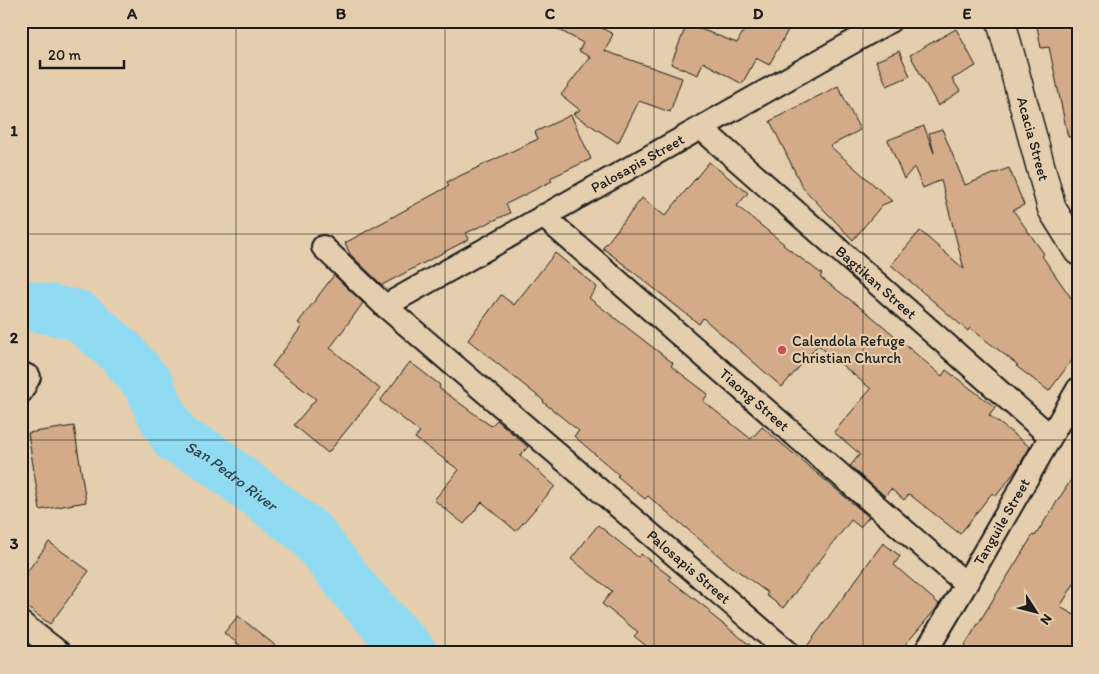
<svg xmlns="http://www.w3.org/2000/svg" width="1099" height="674" viewBox="0 0 1099 674" font-family="Itim,sans-serif">
<rect width="100%" height="100%" fill="#e4cead"/>
<filter id="ink" filterUnits="userSpaceOnUse"><feTurbulence type="fractalNoise" baseFrequency=".02" numOctaves="2"/><feDisplacementMap in="SourceGraphic" scale="10" xChannelSelector="R" yChannelSelector="G"/><feConvolveMatrix kernelMatrix="1 2 1 2 8 2 1 2 1" color-interpolation-filters="sRGB"/></filter>
<g filter="url(#ink)">
<g fill="none" stroke-linecap="round" stroke-linejoin="round">
<path stroke="#91dbf2" stroke-width="50" id="s1" d="M21,304L78,315L121,352L149,385L160,411L176,439L207,455L310,533L358,594L412,653"/>
</g>
<path fill="#d4ab88" stroke="#1c1c1c" d="M543,21H588L613,34L605,51L682,78L670,112L639,101L618,143L573,114L580,110L561,95L590,57L579,51L583,43Z
M749,21H793L769,65L756,58L742,84L703,62L698,75L671,64L687,24L737,43Z
M1036,21H1078V136L1068,137L1049,47L1041,48Z
M956,29L976,66L952,79L960,91L938,106L910,55Z
M899,51L910,76L887,86L876,61Z
M838,86L860,130L830,146L892,201L882,205L853,240L803,188L770,121Z
M571,115L591,159L550,178L552,181L506,204L510,213L466,233L469,239L382,285L350,254L345,243L449,186L447,182L538,139L535,132Z
M924,126L934,153L929,133L942,129L965,185L1009,168L1024,205L1013,210L1044,254L1042,256L1078,308V352L1049,391L1016,366L1018,365L970,328L968,331L891,265L920,231L964,269L941,180L923,188L914,167L904,179L888,140Z
M709,162L748,193L737,206L784,244L783,245L822,274L820,277L869,314L942,376L946,370L995,407L989,415L1030,447L1017,469L996,496L992,493L960,534L909,494L904,500L891,489L885,496L850,466L860,454L834,432L871,389L818,345L782,387L703,318L699,324L603,248L642,198L665,216Z
M555,253L597,287L589,298L673,363L671,366L708,394L703,401L751,439L762,427L869,517L860,527L851,520L783,608L766,595L768,593L730,565L648,496L645,499L617,476L619,475L574,436L579,431L543,402L544,401L468,340L501,295L514,305Z
M334,275L363,303L330,348L380,389L328,453L294,425L316,399L272,366L302,326L298,323Z
M410,362L440,385L439,388L491,426L497,420L528,447L520,455L555,486L516,531L482,502L464,524L434,500L459,470L415,438L420,432L380,401Z
M74,426L86,502L40,510L28,433Z
M1078,469V577L1060,607L1078,617V642L1072,653H960L1033,535L1035,536Z
M598,525L638,557L641,554L671,577L669,579L710,611L709,613L760,653H655L634,636L638,632L602,604L612,591L571,559Z
M49,542L89,571L50,624L21,603V580Z
M883,543L900,556L894,565L939,604L935,610L898,653H802Z
M238,616L285,653H250L224,633Z"/>
<g fill="none" stroke-linecap="round" stroke-linejoin="round">
<defs>
<g id="street">
<path id="s2" d="M702,129L1050,436"/>
<path id="s3" d="M543,216L966,584"/>
<path id="s4" d="M323,247L385,306L789,653"/>
<path id="s5" d="M385,306C553,210 722,117 890,21"/>
<path d="M21,373L29,377L21,392"/>
<path d="M21,623L60,653"/>
<path id="s6" d="M925,653L966,584L1078,389"/>
</g>
<g id="secondary">
<path id="s7" d="M1001,21L1052,209L1078,251"/>
</g>
</defs>
<use href="#street" stroke="#1c1c1c" stroke-width="26"/>
<use href="#secondary" stroke="#1c1c1c" stroke-width="31"/>
<use href="#street" stroke="#e4cead" stroke-width="22"/>
<use href="#secondary" stroke="#e4cead" stroke-width="28"/>
</g>
</g>
<path fill="none" stroke="#1c1c1c" stroke-width="1" stroke-opacity="0.55" d="M236,21V653M445,21V653M654,21V653M863,21V653M21,234H1078M21,440H1078"/>
<circle fill="#d1495b" stroke="#e4cead" stroke-width="2" cx="782" cy="350" r="5"/>
<g text-anchor="middle" stroke-width="4.5" stroke-linejoin="round" paint-order="stroke">
<g font-size="15" fill="#1c1c1c" stroke="#e4cead">
<text dy="5" stroke="none"><textPath href="#s7" startOffset="122">Acacia Street</textPath></text>
<text dy="5" stroke="none"><textPath href="#s5" startOffset="290">Palosapis Street</textPath></text>
<text dy="5" stroke="none"><textPath href="#s2" startOffset="232">Bagtikan Street</textPath></text>
<text dy="5" stroke="none"><textPath href="#s3" startOffset="280">Tiaong Street</textPath></text>
<text dy="5" stroke="none"><textPath href="#s6" startOffset="152">Tanguile Street</textPath></text>
<text dy="5" stroke="none"><textPath href="#s4" startOffset="486">Palosapis Street</textPath></text>
</g>
<g font-size="15" fill="#1c1c1c" stroke="#e4cead" text-anchor="start">
<text x="792" y="346">Calendola Refuge<tspan x="792" dy="17">Christian Church</tspan></text>
</g>
<g font-size="16" font-style="italic" fill="#334247" stroke="#e4cead">
<text dy="6" stroke="none"><textPath href="#s1" startOffset="285">San Pedro River</textPath></text>
</g>
</g>
<rect width="1099" height="674" fill="none" stroke="#e4cead" stroke-width="55"/>
<g transform="translate(1036 612) rotate(126)" stroke="#e4cead" stroke-width="4" paint-order="stroke">
<path d="M0-4L9 19L0 12L-9 19Z" fill="#1c1c1c"/>
<text y="-8" font-size="14" font-weight="bold" text-anchor="middle" fill="#1c1c1c">N</text>
</g>
<path d="M40 60v8h84v-8" fill="none" stroke="#1c1c1c" stroke-width="2.5"/>
<text x="48" y="60" font-size="15" fill="#1c1c1c" stroke="#e4cead" stroke-width="4" paint-order="stroke">20 m</text>
<rect x="28" y="28" width="1044" height="618" fill="none" stroke="#1c1c1c" stroke-width="2"/>
<g font-size="16" text-anchor="middle" font-weight="bold" fill="#1c1c1c">
<text x="132" y="19">A</text>
<text x="341" y="19">B</text>
<text x="550" y="19">C</text>
<text x="758" y="19">D</text>
<text x="967" y="19">E</text>
<text x="14" y="136">1</text>
<text x="14" y="343">2</text>
<text x="14" y="549">3</text>
</g>
</svg>
